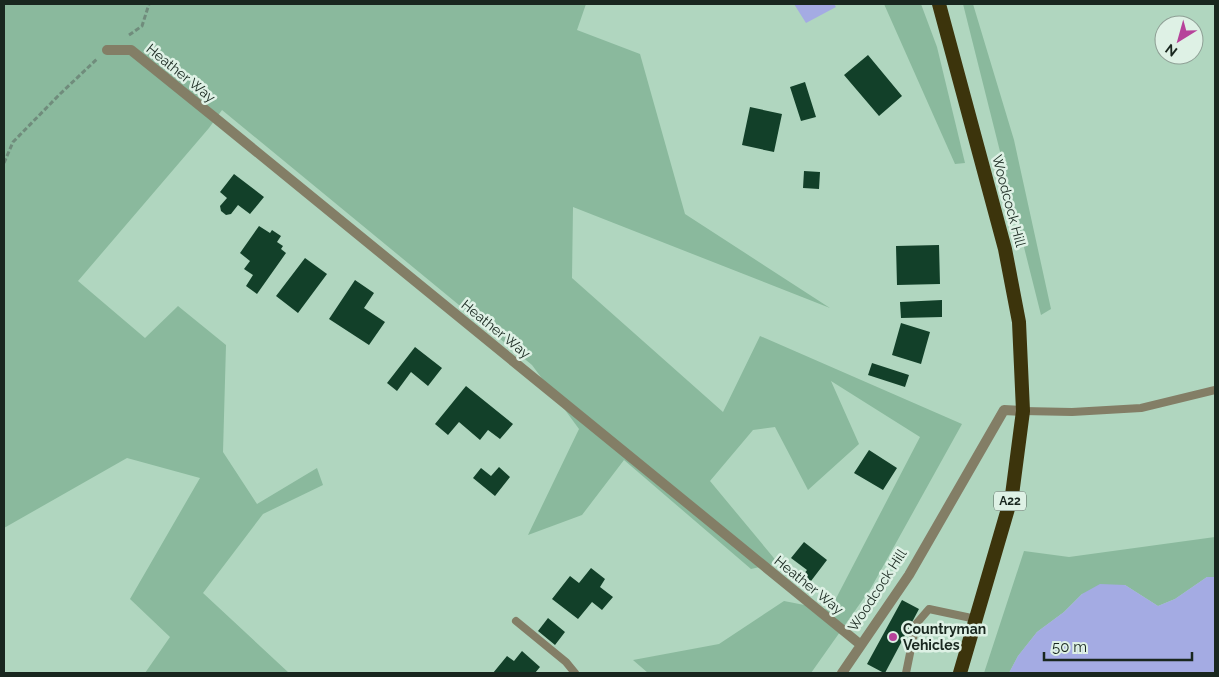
<svg xmlns="http://www.w3.org/2000/svg" width="1219" height="677" viewBox="0 0 1219 677" font-family="Raleway,sans-serif">
<rect width="100%" height="100%" fill="#b0d6bf"/>
<path fill="#8ab99d" d="M4,4H586L577,30L640,54L685,214L830,308L573,207L572,278L723,412L760,336L962,424L871,588L811,673H648L633,660L719,644L784,601L830,610L920,437L831,381L859,444L808,490L775,427L753,430L710,481L778,563L751,569L624,460L582,515L528,535L579,429L532,365L222,110L209,128L78,281L145,338L178,306L226,345L223,452L257,504L317,468L323,485L263,514L203,593L289,673H145L170,637L130,599L200,478L127,458L4,528Z
M884,4H921L937,47L965,163L955,164Z
M963,4H973L1014,140L1051,309L1041,315Z
M1215,537V577H1207L1175,599L1158,606L1125,585L1082,594L1064,612L1037,632L1018,656L1009,673H984L1024,551L1069,557Z"/>
<path fill="#a4abe3" d="M794,4H834L836,7L806,23Z
M1207,577H1215V673H1009L1018,656L1037,632L1064,612L1082,594L1100,584L1125,585L1158,606L1175,599Z"/>
<path fill="#124029" d="M868,55L902,96L879,116L844,75Z
M805,82L816,117L801,121L790,87Z
M750,107L782,114L774,152L742,145Z
M804,171L820,172L819,189L803,188Z
M234,174L264,197L250,214L238,205L231,214L226,215L221,211L220,206L227,198L220,192Z
M259,226L270,233L272,230L281,236L277,242L283,246L281,249L286,253L257,294L246,286L253,275L244,269L250,261L240,253Z
M939,245L940,284L897,285L896,246Z
M305,258L327,274L298,313L276,296Z
M355,280L374,293L364,308L385,322L369,345L329,319Z
M942,300V317L901,318L900,302Z
M901,323L930,332L921,364L892,355Z
M415,347L442,368L428,386L411,372L397,391L387,383Z
M872,363L909,375L905,387L868,375Z
M466,386L513,424L500,439L488,430L480,440L459,422L448,435L435,424Z
M869,450L897,468L883,490L854,473Z
M499,467L510,477L495,496L473,478L481,468L491,476Z
M804,542L827,560L811,581L803,575L807,570L791,558Z
M591,568L605,579L600,587L613,597L602,610L592,602L578,619L552,599L570,576L579,583Z
M902,600L919,609L885,673H884L867,664Z
M548,618L565,632L555,645L538,631Z
M522,651L540,667L535,673H493L507,656L514,661Z"/>
<g fill="none" stroke-linecap="round" stroke-linejoin="round">
<path stroke="#708c7c" stroke-width="3" stroke-dasharray="5 2.5" stroke-linecap="butt" d="M129,35L142,26L149,4
M4,163L13,142L60,94L98,58"/>
<path stroke="#837e66" stroke-width="8" d="M1023,411L1072,412L1141,408L1215,390
M516,621L566,662L575,673
M906,673L916,624L929,609L976,619"/>
<path stroke="#837e66" stroke-width="10" d="M107,50H131L214,117L861,645
M842,673L909,575L1004,410L1023,411"/>
<path stroke="#3c340c" stroke-width="14" d="M939,4L1005,249L1019,322L1023,411L1012,495L960,673"/>
</g>
<circle fill="#b6429a" stroke="#def1e5" stroke-width="2" cx="893" cy="637" r="5"/>
<g text-anchor="middle" stroke-width="5" stroke-linejoin="round" paint-order="stroke">
<rect fill="#def1e5" stroke="#54645a" stroke-width="1" x="994" y="491.5" width="32" height="19" rx="4"/>
<g font-size="12" font-weight="bold" fill="#19271f">
<text x="1010" y="505">A22</text>
</g>
<g font-size="14" fill="#19271f" stroke="#def1e5">
<text transform="translate(181 73) rotate(39)" y="5">Heather Way</text>
<text transform="translate(1009 201) rotate(75)" y="5">Woodcock Hill</text>
<text transform="translate(496 329) rotate(39)" y="5">Heather Way</text>
<text transform="translate(809 585) rotate(39)" y="5">Heather Way</text>
<text transform="translate(877 590) rotate(-57)" y="5">Woodcock Hill</text>
</g>
<g font-size="14" font-weight="bold" fill="#19271f" stroke="#def1e5" text-anchor="start">
<text x="903" y="634">Countryman<tspan x="903" dy="16">Vehicles</tspan></text>
</g>
</g>
<rect width="1219" height="677" fill="none" stroke="#19271f" stroke-width="10"/>
<g transform="translate(1179 40) rotate(217)"><circle r="24" fill="#def1e5" stroke="#8fa096"/>
<path d="M0-4L9 19L0 12L-9 19Z" fill="#b6429a"/>
<text y="-8" font-size="14" font-weight="bold" text-anchor="middle" fill="#19271f">N</text>
</g>
<path d="M1044 652v8h148v-8" fill="none" stroke="#19271f" stroke-width="2.5"/>
<text x="1052" y="652" font-size="15" fill="#19271f" stroke="#def1e5" stroke-width="4" paint-order="stroke">50 m</text>
</svg>
